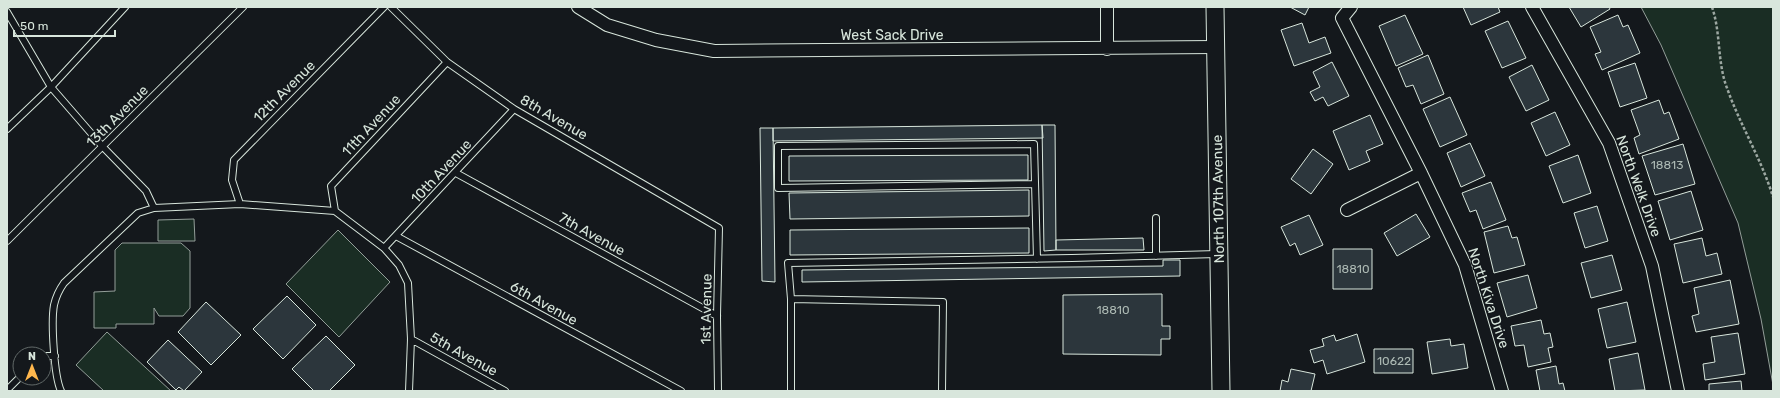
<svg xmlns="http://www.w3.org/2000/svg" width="1780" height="398" viewBox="0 0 1780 398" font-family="Rubik,sans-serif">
<rect width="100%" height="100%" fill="#14181c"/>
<path fill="#1a2d24" stroke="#939e99" d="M1641,7H1773V385L1761,319L1738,223L1661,45Z
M194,219L195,241H158V220Z
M338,230L390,282L339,337L286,284Z
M122,243H181L190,251V308L183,316H159L154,308V324H116V328H94V292L115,291V250Z
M107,332L171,391H104L76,365Z"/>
<path fill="#2c363c" stroke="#d8e6dc" d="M1290,7H1309L1305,15Z
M1463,7H1498L1500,12L1471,25Z
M1569,7H1609L1610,9L1581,27Z
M1405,15L1423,54L1396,66L1379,26Z
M1618,15L1623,27L1628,25L1640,53L1602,70L1595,54L1601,52L1590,27Z
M1508,21L1526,58L1502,68L1485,31Z
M1302,23L1309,43L1325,37L1331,53L1294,66L1281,30Z
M1428,55L1444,94L1421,104L1413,85L1406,87L1398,68Z
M1332,62L1349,96L1328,106L1323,97L1315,101L1310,92L1320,87L1313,72Z
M1635,63L1647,98L1620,107L1608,72Z
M1532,65L1549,100L1526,111L1509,77Z
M1450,97L1467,135L1440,147L1423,109Z
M1659,100L1664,114L1669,112L1679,139L1639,154L1634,138L1640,135L1631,110Z
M1555,112L1570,145L1546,156L1531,123Z
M1370,115L1383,144L1366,151L1370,161L1349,170L1333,131Z
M1042,125L1043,138L773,141V128Z
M1042,125H1055L1056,250L1044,251Z
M760,128H773L775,282L762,281Z
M1470,143L1485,176L1461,187L1447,153Z
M1683,144L1695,184L1655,195L1642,156Z
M1313,149L1333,164L1311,194L1291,179Z
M1028,155V180L789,181V156Z
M1578,155L1591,193L1563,203L1549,166Z
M1491,182L1506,220L1483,229L1476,210L1470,212L1462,193Z
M1029,190V216L790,219L789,193Z
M1691,191L1703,230L1670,240L1658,201Z
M1597,206L1608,241L1585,248L1574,213Z
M1416,214L1430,237L1397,256L1384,233Z
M1309,215L1323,245L1300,255L1295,243L1290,246L1281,227Z
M1508,226L1512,238L1517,237L1525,265L1494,273L1484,232Z
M1029,228V253L790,255V230Z
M1143,238L1144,250H1056V240Z
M1702,238L1706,256L1717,253L1722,274L1683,283L1674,244Z
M1333,249H1372V289H1333Z
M1612,255L1622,290L1591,298L1581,263Z
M1163,260H1180V276L802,282V270L1163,266Z
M1528,275L1537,308L1507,317L1497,283Z
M1730,280L1739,324L1696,332L1692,316L1699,314L1694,288Z
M1162,294V326H1170V339H1161V355L1063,354V295Z
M287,296L316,325L283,359L253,329Z
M206,302L241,335L211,365L178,332Z
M1627,302L1636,342L1607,348L1598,309Z
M1541,320L1544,334L1550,333L1553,347L1548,348L1551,362L1528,367L1524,345L1515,346L1511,326Z
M1738,333L1745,374L1705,380L1703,364L1715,362L1711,337Z
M1357,334L1365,362L1327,374L1323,360L1314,363L1310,350L1324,346L1322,339L1334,335L1336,341Z
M326,336L355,365L329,391H314L292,369Z
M1450,339L1451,346L1464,344L1468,368L1432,374L1427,342Z
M168,340L202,372L184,391L179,387L176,390L147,362Z
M1374,349H1413V373H1374Z
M1638,353L1645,390L1615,391L1609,359Z
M1556,366L1559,384L1563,383L1565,391H1540L1536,370Z
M1291,369L1315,374L1311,391H1280L1282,380L1288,382Z
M1741,381L1742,391H1709V384Z"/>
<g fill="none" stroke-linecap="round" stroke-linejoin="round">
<defs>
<path id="service" d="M391,7L447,62L514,109L719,228L717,316L718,391
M7,12L51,87L103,147L146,191L154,208
M7,129L51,87L125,7
M456,173L717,316
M1035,184L778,188V146L1034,144L1037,259
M240,204L232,180L234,160L384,7
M335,211L331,186L447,62
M1156,218V256
M396,236L681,391
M7,241L243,7
M384,248L514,109
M791,299L943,302L942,391
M411,339L505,391
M44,356H55
M7,390L20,377
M61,391C54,376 51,322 54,305C56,296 59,290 64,283L138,213L154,208L240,204L335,211L384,248L399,265L408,283L411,339L409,391
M791,391V299L788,263L1072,258L1217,254"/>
<path id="minor" d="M578,7L607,25L656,40L714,51L1215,47
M1107,7V49
M1351,7L1342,18L1421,173L1465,265L1502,391
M1532,7L1609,143L1652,266L1678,391
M1347,210L1421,173"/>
<path id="secondary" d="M1215,7L1221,391"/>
</defs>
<use href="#service" stroke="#d8e6dc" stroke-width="8"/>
<use href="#minor" stroke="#d8e6dc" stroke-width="14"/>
<use href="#secondary" stroke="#d8e6dc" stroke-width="19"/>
<path stroke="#9da8a2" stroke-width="2.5" stroke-dasharray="3 2" stroke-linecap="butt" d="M1712,7C1721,33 1717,62 1727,88C1740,125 1761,158 1773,197"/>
<use href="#service" stroke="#14181c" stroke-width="6"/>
<use href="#minor" stroke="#14181c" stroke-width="12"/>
<use href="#secondary" stroke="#14181c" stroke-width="17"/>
</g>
<g text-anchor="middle" stroke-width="3" stroke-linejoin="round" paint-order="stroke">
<g font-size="12" fill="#adbab4">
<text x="1667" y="169">18813</text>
<text x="1353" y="273">18810</text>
<text x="1113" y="314">18810</text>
<text x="1394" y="365">10622</text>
</g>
<g font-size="14" fill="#d8e6dc" stroke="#14181c">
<text x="892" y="40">West Sack Drive</text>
<text transform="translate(284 91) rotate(-45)" y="5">12th Avenue</text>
<text transform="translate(117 116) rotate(-45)" y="5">13th Avenue</text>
<text transform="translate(554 117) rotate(30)" y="5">8th Avenue</text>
<text transform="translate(371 125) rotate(-47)" y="5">11th Avenue</text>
<text transform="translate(441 171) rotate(-47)" y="5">10th Avenue</text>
<text transform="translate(1639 186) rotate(70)" y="5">North Welk Drive</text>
<text transform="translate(1218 199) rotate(-91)" y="5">North 107th Avenue</text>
<text transform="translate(592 234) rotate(29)" y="5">7th Avenue</text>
<text transform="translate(1489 298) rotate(72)" y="5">North Kiva Drive</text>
<text transform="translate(544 303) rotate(29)" y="5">6th Avenue</text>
<text transform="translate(706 309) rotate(-89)" y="5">1st Avenue</text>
<text transform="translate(464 354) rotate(29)" y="5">5th Avenue</text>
</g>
</g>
<rect width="1780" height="398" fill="none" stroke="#d8e6dc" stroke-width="16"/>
<g transform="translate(32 366)"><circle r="19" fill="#14181c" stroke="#626a69"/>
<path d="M0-3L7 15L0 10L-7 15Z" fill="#ffb74d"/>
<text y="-6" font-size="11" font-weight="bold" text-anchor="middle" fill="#d8e6dc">N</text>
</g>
<path d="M14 30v6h101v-6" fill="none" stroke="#d8e6dc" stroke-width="2"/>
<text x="20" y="30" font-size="12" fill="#d8e6dc" stroke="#14181c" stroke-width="3" paint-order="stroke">50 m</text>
</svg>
